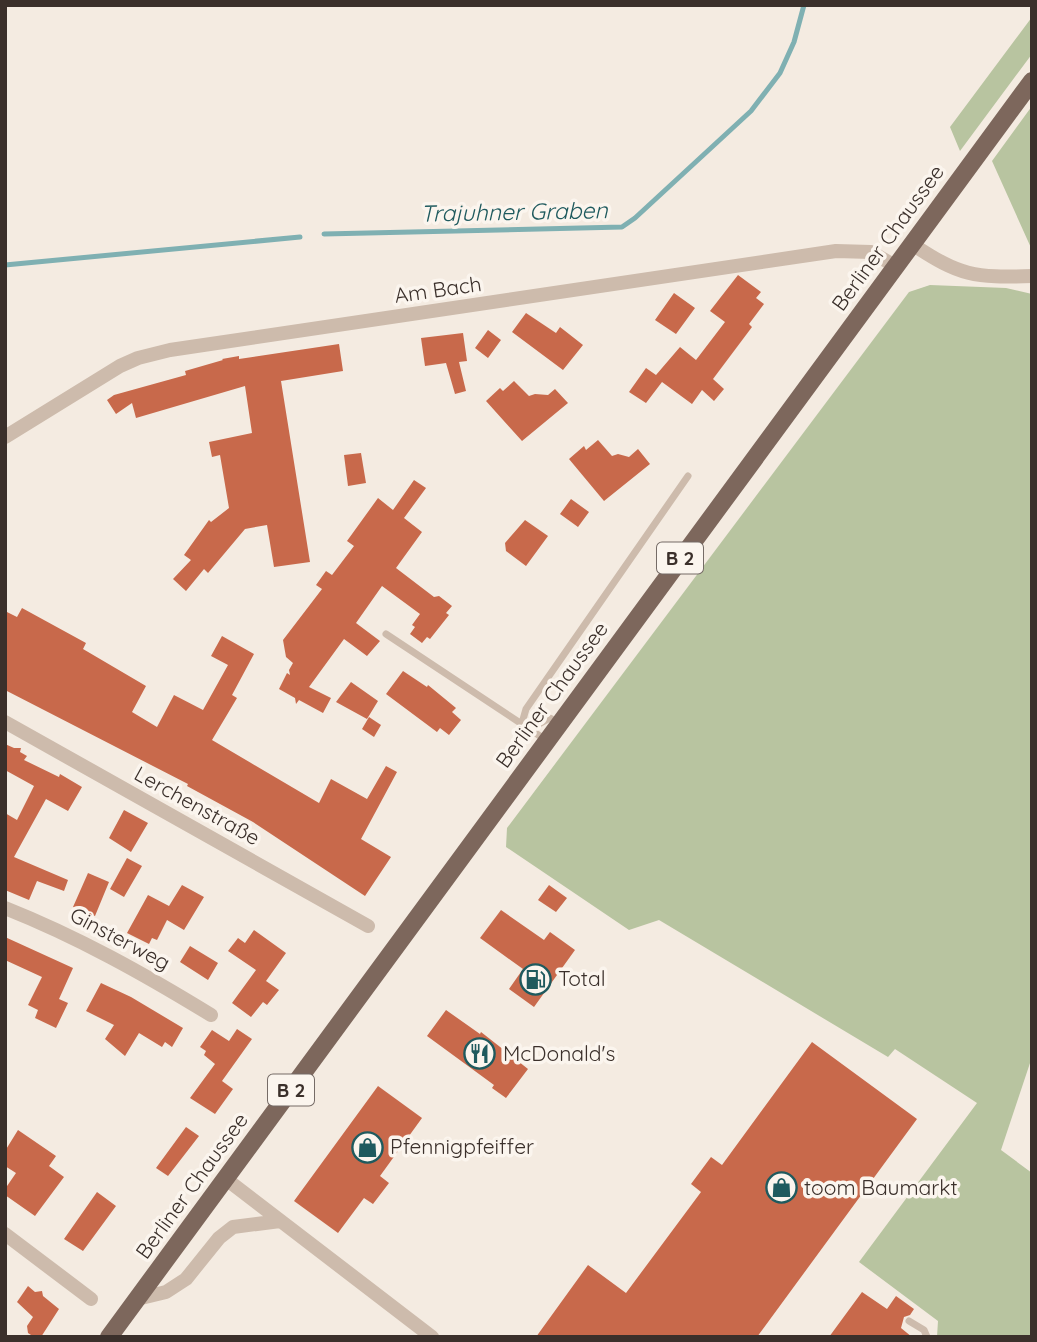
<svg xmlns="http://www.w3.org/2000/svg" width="1037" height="1342" viewBox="0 0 1037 1342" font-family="Quicksand,sans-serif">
<rect width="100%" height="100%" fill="#f4ebe1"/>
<path fill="#b8c4a0" d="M1032,17V54L960,151L950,127Z
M1032,106V250L992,161Z
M930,285L1006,288L1032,294V1057L1001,1150L1032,1173V1337H937L938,1321L859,1262L977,1103L895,1049L888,1057L659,920L629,930L506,847L507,828L909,292Z"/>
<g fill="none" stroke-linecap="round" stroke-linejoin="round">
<path stroke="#7fb0b2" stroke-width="5" d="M324,234L622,227L635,218L751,111L780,73L794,42L804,5
M5,265L300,237"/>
</g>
<path fill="#c8694b" d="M738,275L761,292L756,298L764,304L749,324L752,327L713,379L724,389L714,401L702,390L692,404L662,382L646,403L629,392L646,368L656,375L680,347L696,360L725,322L710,311Z
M674,293L695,308L676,334L655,320Z
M526,313L556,333L560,327L583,345L563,370L512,332Z
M488,330L501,340L488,358L475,348Z
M463,333L467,361L459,362L466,391L455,394L446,363L425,366L421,338Z
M339,344L343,371L281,381L310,562L274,567L267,525L245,529L208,573L204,569L186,591L173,579L191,560L184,555L209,520L211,522L229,508L220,455L212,457L209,442L252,433L245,386L136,418L132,403L116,414L107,400L114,395L186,375L185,371L223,360L222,359L239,356V359Z
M514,381L529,396L535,394L548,395L555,389L568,403L522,441L486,401L500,388L503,391Z
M598,440L612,456L618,454L629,457L638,449L650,464L604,501L569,459L584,446L586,450Z
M361,453L366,483L348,486L344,455Z
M414,480L426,488L404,518L422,532L396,568L434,597L439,596L452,606L446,613L449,615L430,639L427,637L422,643L410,634L415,627L412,625L420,614L382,586L356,623L380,641L367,656L344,639L309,687L331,698L323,713L299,700L296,704L295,698L279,689L287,673L290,675L289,670L293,663L286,657L283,640L322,589L316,585L326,571L332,575L354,546L347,541L378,498L393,510Z
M571,499L589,512L578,527L560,514Z
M525,520L548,536L526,566L506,551L505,543Z
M22,608L86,643L83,649L146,686L132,712L157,727L174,695L203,710L228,665L211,656L222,636L254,654L232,695L237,698L212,740L319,803L331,779L367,799L386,766L397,772L361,839L391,857L365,896L253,822L187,786L188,784L5,690V611L17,617Z
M403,671L427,687L428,685L456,708L452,712L461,720L449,735L440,728L437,732L386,694Z
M351,682L378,701L367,719L336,702Z
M369,717L381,725L374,737L362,729Z
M5,744L14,748H21L20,752L27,756L24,760L59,777L60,774L82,787L68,811L46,799L14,857L68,880L64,891L37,881L29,900L5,890V813L17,820L34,786L5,770Z
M124,810L148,823L131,852L109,838Z
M127,858L142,866L124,897L110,889Z
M88,873L109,882L95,916L73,907Z
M182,885L204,897L184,930L167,920L157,940L152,938L149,944L127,933L148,895L169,906Z
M549,885L567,898L556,912L538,900Z
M501,910L544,940L550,932L575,950L534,1007L509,989L523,969L480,938Z
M254,930L286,953L266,981L279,990L267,1005L263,1002L251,1017L232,1003L256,970L228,951L238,938L245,943Z
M5,937L73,968L59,999L68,1003L56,1028L35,1018L38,1010L28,1005L42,977L5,960Z
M190,946L218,963L208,980L180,962Z
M101,983L131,997L183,1028L172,1047L165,1042L162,1047L139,1033L125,1056L105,1039L114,1025L86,1011Z
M446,1010L480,1034L481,1032L528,1069L506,1098L492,1088L494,1085L427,1036Z
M237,1029L252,1039L222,1081L233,1089L215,1114L190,1098L215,1064L204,1055L206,1051L200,1047L212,1030L229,1041Z
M812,1042L917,1119L757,1337H536L588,1265L626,1293L701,1192L691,1184L711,1157L722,1165Z
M378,1086L422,1118L380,1176L389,1183L373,1204L364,1198L338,1233L294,1201Z
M186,1127L199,1136L168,1176L156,1168Z
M18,1130L56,1156L49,1166L64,1177L35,1216L5,1195V1189L16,1173L5,1166V1151Z
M97,1192L116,1206L83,1251L64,1239Z
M28,1286L35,1292L42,1291L43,1296L59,1309L41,1337H34L28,1333L27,1326L33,1317L17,1302Z
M862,1292L887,1309L896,1296L914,1309L910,1315L904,1317L901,1328L912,1337H829Z"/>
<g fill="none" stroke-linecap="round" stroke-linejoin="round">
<path stroke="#cdbbac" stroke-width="7" d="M386,634L546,740
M522,723L526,709L688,476
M530,729L550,718L559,723
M909,1321L924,1330L927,1337"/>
<path stroke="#cdbbac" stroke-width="14" d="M912,244C960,276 974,278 1032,276
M5,437L120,366L138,358L170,350L836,251L871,252L895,266
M5,722L368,926
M5,908C78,937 144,974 211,1015
M226,1179L432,1337
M5,1234L91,1299
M137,1299L166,1292L186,1279L219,1238L233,1227L280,1221"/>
<path stroke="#7d675c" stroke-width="18" d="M109,1337L1032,81"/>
</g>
<defs>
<symbol id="fuel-ring" viewBox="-11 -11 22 22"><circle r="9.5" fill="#fbf5ee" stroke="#1f5a5e" stroke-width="1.5"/><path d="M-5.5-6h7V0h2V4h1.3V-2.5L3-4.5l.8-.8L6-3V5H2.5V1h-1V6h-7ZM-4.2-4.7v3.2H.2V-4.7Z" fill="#1f5a5e"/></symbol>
<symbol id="restaurant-ring" viewBox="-11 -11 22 22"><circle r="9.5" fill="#fbf5ee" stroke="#1f5a5e" stroke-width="1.5"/><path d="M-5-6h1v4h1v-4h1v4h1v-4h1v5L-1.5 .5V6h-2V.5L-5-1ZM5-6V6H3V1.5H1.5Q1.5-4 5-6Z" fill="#1f5a5e"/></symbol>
<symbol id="shop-ring" viewBox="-11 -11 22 22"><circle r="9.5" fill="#fbf5ee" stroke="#1f5a5e" stroke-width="1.5"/><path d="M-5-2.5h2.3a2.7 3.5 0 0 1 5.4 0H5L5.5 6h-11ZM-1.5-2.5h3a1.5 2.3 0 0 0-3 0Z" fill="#1f5a5e"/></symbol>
</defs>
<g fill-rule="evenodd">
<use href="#fuel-ring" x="518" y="962" width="35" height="35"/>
<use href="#restaurant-ring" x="462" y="1036" width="35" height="35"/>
<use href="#shop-ring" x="350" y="1130" width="35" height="35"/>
<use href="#shop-ring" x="764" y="1170" width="35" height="35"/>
</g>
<g text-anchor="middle" stroke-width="7" stroke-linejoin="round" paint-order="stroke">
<g fill="#fbf5ee" stroke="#756b66" stroke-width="2">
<rect x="657" y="542.5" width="46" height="31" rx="5"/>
<rect x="268" y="1074.5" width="46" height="31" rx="5"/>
</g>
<g font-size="19" font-weight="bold" fill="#3b302b">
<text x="680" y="565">B 2</text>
<text x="291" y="1097">B 2</text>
</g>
<g font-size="21" fill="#3b302b" stroke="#fbf5ee">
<text transform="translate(888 238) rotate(-54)" y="7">Berliner Chaussee</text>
<text transform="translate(438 290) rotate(-8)" y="7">Am Bach</text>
<text transform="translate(552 695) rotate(-54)" y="7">Berliner Chaussee</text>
<text transform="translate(197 806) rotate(29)" y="7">Lerchenstraße</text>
<text transform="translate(120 939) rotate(28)" y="7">Ginsterweg</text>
<text transform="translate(192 1186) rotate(-54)" y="7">Berliner Chaussee</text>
</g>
<g font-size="21" fill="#3b302b" stroke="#fbf5ee" text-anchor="start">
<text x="558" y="986">Total</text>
<text x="503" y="1061">McDonald's</text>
<text x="390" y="1154">Pfennigpfeiffer</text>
<text x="804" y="1195">toom Baumarkt</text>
</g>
<g font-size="23" font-style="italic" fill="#1f5a5e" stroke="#fbf5ee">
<text transform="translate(514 212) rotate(-1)" y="8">Trajuhner Graben</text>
</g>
</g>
<rect width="1037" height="1342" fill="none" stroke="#3b302b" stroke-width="14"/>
</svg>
